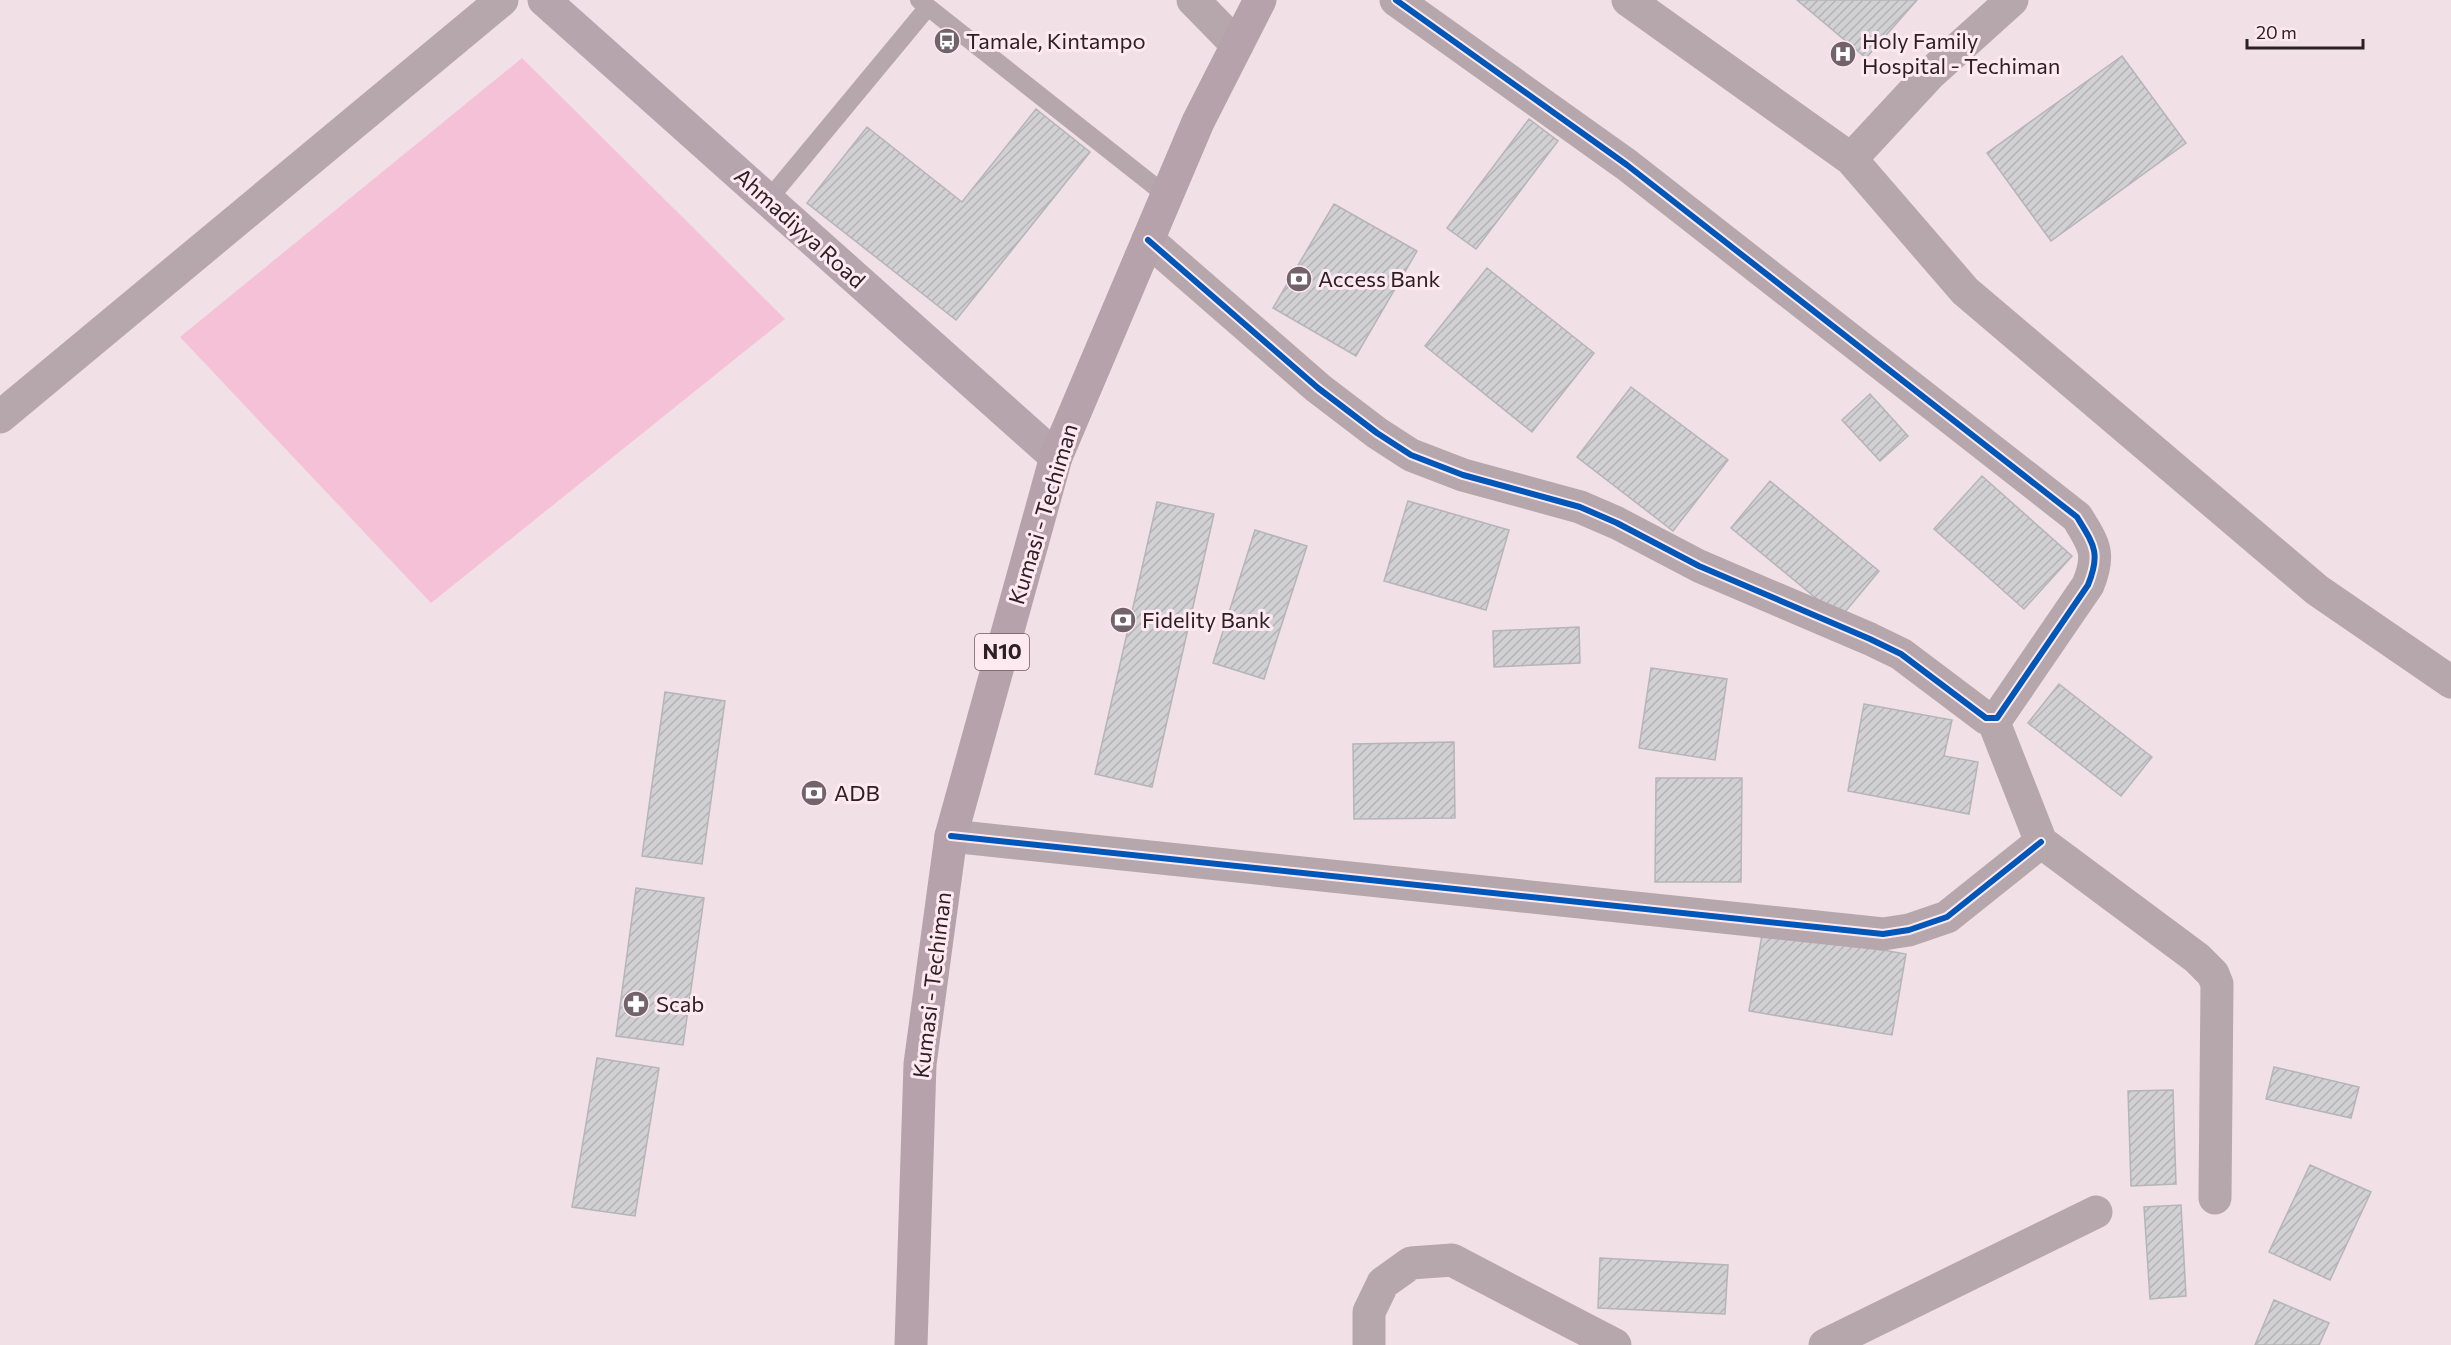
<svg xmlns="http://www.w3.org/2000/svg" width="2451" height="1345" viewBox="0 0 2451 1345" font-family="Commissioner,sans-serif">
<defs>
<pattern id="building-hatch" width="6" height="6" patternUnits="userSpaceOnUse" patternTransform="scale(1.5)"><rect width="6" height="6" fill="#d1d0d3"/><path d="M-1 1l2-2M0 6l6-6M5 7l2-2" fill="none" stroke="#b4b2b5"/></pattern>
</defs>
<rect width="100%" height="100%" fill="#f1e0e6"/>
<path fill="#f5c1d7" d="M522,58L785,319L431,603L180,337Z"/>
<path fill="url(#building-hatch)" stroke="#b5b5b7" stroke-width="1.5" d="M1797,0H1917L1866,58Z
M2122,56L2186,143L2051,241L1987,153Z
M1036,109L1090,152L956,320L807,203L867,127L962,202Z
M1529,119L1558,141L1476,249L1447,228Z
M1334,204L1417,251L1356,356L1273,308Z
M1487,268L1594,353L1532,432L1425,346Z
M1631,387L1728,460L1673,531L1577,457Z
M1870,394L1908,436L1880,461L1842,420Z
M1982,476L2072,556L2024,609L1934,529Z
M1770,481L1879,571L1840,618L1731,528Z
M1408,501L1509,530L1486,610L1384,581Z
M1157,502L1214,514L1152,787L1095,774Z
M1255,530L1307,546L1264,679L1213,663Z
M1579,627L1580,663L1494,667L1493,631Z
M1651,668L1727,679L1715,760L1639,748Z
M2059,684L2152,757L2121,796L2028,723Z
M665,692L725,701L702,864L642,856Z
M1864,704L1952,720L1944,756L1978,762L1969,814L1848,791Z
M1454,742L1455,818L1354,819L1353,744Z
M1656,778H1742L1741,882H1655Z
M636,888L704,898L683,1045L616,1036Z
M1763,929L1906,954L1892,1035L1749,1011Z
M597,1058L659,1068L635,1216L572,1207Z
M2274,1067L2359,1087L2351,1118L2266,1099Z
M2173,1090L2176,1184L2131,1186L2128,1091Z
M2310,1165L2371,1192L2330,1280L2269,1252Z
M2181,1205L2186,1296L2150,1299L2144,1207Z
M1600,1258L1728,1265L1725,1314L1598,1308Z
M2274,1300L2329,1323L2319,1345H2255Z"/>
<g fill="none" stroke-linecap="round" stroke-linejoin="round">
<path stroke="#b6a7ad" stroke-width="18" d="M919,0L1167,196
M768,200L928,7"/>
<path stroke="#b6a7ad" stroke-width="33" d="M1193,0L1237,45
M1628,0L1851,159L1930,74L2012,0
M1851,159L1965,291L2317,590L2451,682
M1148,240L1318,388L1377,433L1411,455L1463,475L1580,507L1617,523L1699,566L1870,639L1901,654L1986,718H1997L2088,585C2101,553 2094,545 2077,517L1627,165L1396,0
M0,417L502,0
M1993,720L2041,842L2197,958L2213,974L2217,984L2215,1198
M951,836L1883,934L1909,930L1947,917L2041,842
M1369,1345V1312L1383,1283L1411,1263L1452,1260L1615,1345
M1825,1345L2096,1212"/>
<path stroke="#b6a5ac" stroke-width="33" d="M544,0L1056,457"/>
<path stroke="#b5a2aa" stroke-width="33" d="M911,1345L920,1064L951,836L1056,457L1198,122L1260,0"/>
<defs>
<path id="cycleway" d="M1148,240L1318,388L1377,433L1411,455L1463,475L1580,507L1617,523L1699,566L1870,639L1901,654L1986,718H1997L2088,585C2101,553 2094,545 2077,517L1627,165L1396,0
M951,836L1883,934L1909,930L1947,917L2041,842"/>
</defs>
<use href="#cycleway" stroke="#fee9f1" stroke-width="10"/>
<use href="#cycleway" stroke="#0057b8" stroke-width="6"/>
</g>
<defs>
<symbol id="bus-disc" viewBox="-11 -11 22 22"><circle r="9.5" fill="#716369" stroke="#fee9f1"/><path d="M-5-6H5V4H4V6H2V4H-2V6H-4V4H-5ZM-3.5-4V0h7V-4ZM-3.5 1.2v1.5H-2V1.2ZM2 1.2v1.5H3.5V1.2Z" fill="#fff"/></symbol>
<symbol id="hospital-disc" viewBox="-11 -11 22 22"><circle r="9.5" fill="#716369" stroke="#fee9f1"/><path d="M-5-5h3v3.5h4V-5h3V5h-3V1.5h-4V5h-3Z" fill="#fff"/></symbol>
<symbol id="bank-disc" viewBox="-11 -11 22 22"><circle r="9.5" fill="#716369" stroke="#fee9f1"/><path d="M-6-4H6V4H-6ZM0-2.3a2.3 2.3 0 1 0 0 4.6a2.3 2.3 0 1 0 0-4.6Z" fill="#fff"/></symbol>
<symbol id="pharmacy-disc" viewBox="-11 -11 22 22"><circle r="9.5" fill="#716369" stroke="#fee9f1"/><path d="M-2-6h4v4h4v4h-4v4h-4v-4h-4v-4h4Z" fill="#fff"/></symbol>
</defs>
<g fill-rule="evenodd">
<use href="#bus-disc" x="932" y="26" width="30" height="30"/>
<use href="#hospital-disc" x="1828" y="39" width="30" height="30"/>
<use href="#bank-disc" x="1284" y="264" width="30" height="30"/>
<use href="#bank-disc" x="1108" y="605" width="30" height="30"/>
<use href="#bank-disc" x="799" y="778" width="30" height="30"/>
<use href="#pharmacy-disc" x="621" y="989" width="30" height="30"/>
</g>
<g text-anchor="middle" stroke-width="6" stroke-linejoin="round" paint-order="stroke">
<rect fill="#fee9f1" stroke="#6b5c62" stroke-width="1.5" x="975" y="634" width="54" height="36" rx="4.5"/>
<g font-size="21" font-weight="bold" fill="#2c2025">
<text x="1002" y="659">N10</text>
</g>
<g font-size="22" fill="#2c2025" stroke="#fee9f1" text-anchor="start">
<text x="966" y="49">Tamale, Kintampo</text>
<text x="1862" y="49">Holy Family<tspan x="1862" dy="25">Hospital - Techiman</tspan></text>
<text x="1318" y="287">Access Bank</text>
<text x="1142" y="628">Fidelity Bank</text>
<text x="834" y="801">ADB</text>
<text x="656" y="1012">Scab</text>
</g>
<g font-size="22" fill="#2c2025" stroke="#fee9f1">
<text transform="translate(800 228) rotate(42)" y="8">Ahmadiyya Road</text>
<text transform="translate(1043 514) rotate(-73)" y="8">Kumasi - Techiman</text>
<text transform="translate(932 985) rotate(-83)" y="8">Kumasi - Techiman</text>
</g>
</g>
<path d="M2247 39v9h116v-9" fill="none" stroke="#2c2025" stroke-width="3"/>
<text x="2256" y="39" font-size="18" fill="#2c2025" stroke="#fee9f1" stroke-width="4.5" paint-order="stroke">20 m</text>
</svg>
